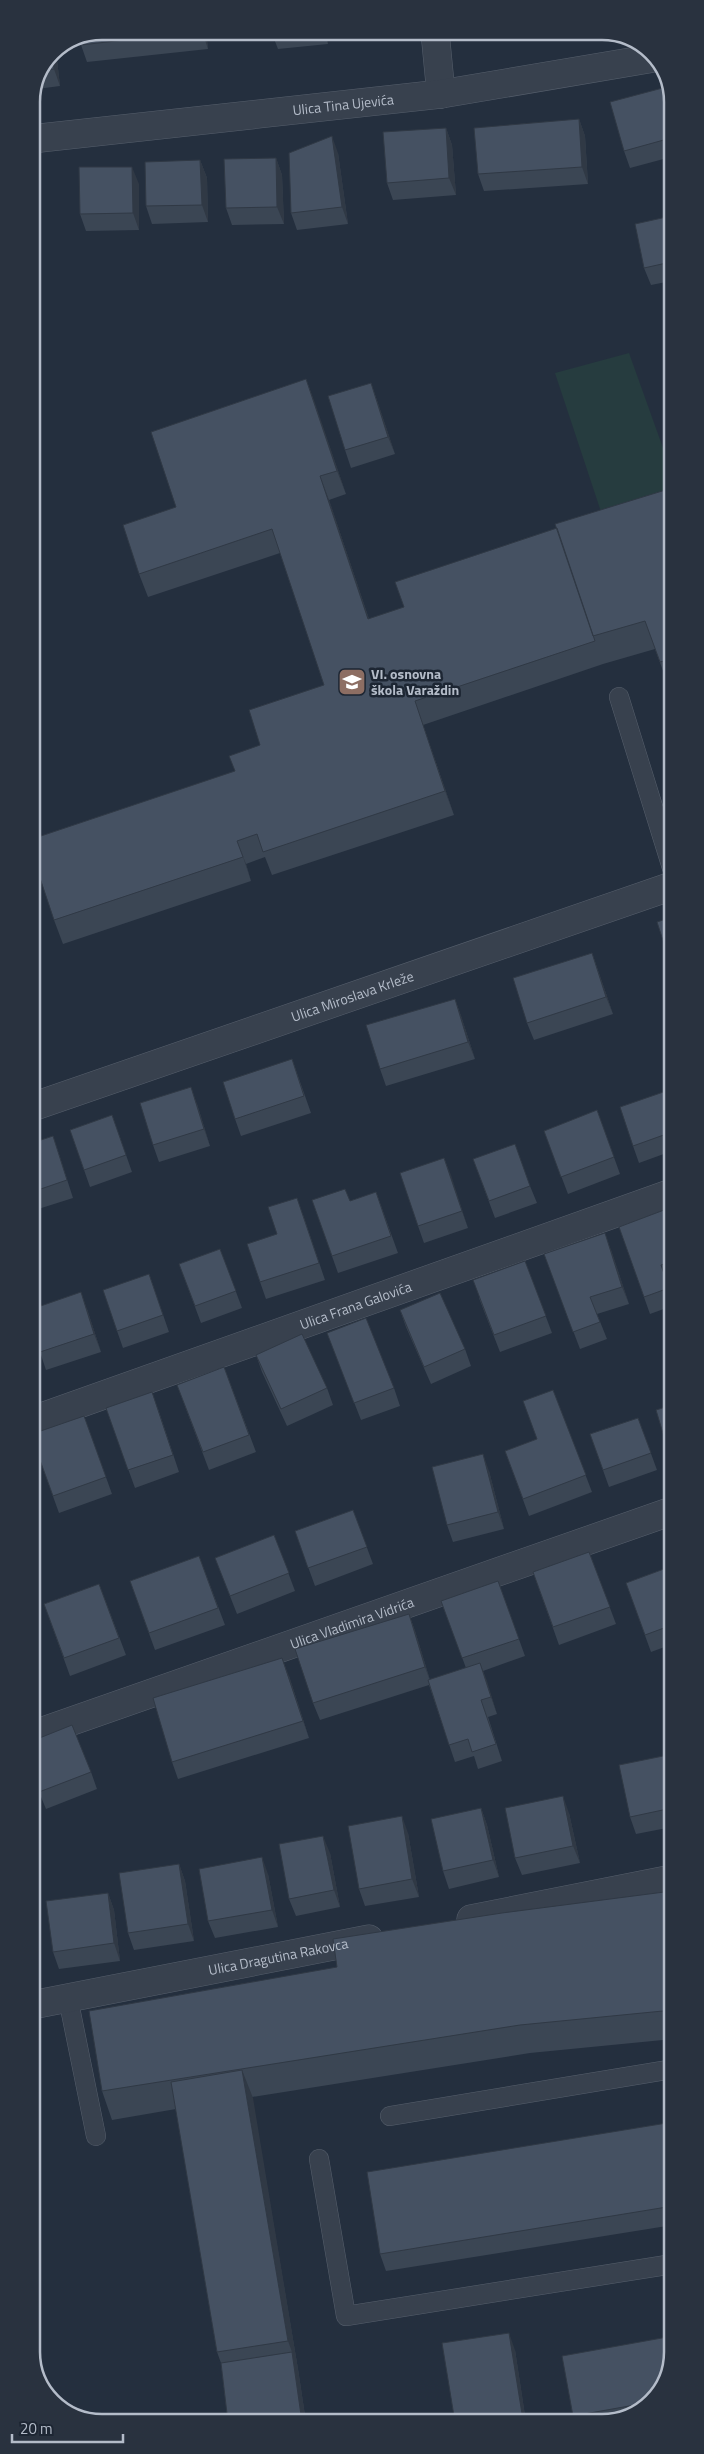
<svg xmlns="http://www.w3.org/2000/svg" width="704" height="2454" viewBox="0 0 704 2454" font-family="'Titillium Web',sans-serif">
<rect width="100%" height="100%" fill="#242f3e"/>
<path fill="#263c3f" d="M629,353L672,473V520L610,539L555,373Z"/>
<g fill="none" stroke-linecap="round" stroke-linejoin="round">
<defs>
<path id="service" d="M619,697L672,868
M68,1998L96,2136
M390,2116L673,2069
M319,2159L346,2316L673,2264"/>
<g id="minor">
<path d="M435,32L441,94"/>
<path id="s1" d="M31,139L441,94L654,58"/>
<path id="s2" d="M39,1418L672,1193"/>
<path id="s3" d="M32,1735L672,1511"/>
<path d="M471,1919L672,1879"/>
<path id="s4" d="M32,2005L369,1939"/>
</g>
<g id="tertiary">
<path id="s5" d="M32,1107L672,886"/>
</g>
</defs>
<use href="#service" stroke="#565f6c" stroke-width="20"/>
<use href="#minor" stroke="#565f6c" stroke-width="29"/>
<use href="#tertiary" stroke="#565f6c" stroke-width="29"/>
<use href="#service" stroke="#38414e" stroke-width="19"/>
<use href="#minor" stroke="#38414e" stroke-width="28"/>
<use href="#tertiary" stroke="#38414e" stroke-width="28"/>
</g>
<path fill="#3b4654" d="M206,31L208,49L87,62L81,45L80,40Z
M271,31L327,32L328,44L278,49Z
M56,51L60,86L37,89L52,52Z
M671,88V157L630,168L624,151Z
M579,119L585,136L588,184L484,191L478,174Z
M446,128L452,145L456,195L393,200L387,183Z
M338,153L348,224L297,230L291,213Z
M276,158L282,175L284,224L232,225L226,208Z
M200,160L207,178L208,222L152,224L146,206Z
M139,184V230L86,231L80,214Z
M671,216V281L651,285L644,268Z
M306,379L346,494L329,500L369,619L404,607L557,528L672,488V690H670L655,649L603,664L423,725L454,815L272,875L265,857L246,864L251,881L63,944L54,920L235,771L260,745L324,685L280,553L148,597L139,574L176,507Z
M371,383L395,454L351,468L345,450Z
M592,953L613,1014L534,1040L527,1023Z
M455,999L461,1016L475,1059L386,1086L380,1069Z
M292,1059L311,1113L241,1136L235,1119Z
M672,1089V1151L639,1163L633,1146Z
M197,1104L210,1146L159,1162L153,1145Z
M597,1110L620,1174L568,1194L544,1131Z
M112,1115L132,1172L90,1187L70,1130Z
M53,1136L73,1198L32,1211V1143Z
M444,1158L468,1228L424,1243L418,1226Z
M473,1159L530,1186L537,1203L495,1218Z
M376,1192L398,1253L338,1273L312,1200L350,1201Z
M672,1207V1280L667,1282L672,1296V1306L650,1314L619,1227Z
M303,1215L325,1280L266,1299L260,1282L277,1234Z
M220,1249L242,1308L201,1323L179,1264Z
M611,1250L629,1304L597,1314L607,1339L580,1349L544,1254Z
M525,1261L552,1333L500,1352L479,1298Z
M149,1274L169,1332L123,1348L117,1331Z
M87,1309L101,1352L46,1370L32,1328Z
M400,1310L465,1349L471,1366L431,1384L406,1327Z
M327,1333L394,1388L400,1406L361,1420Z
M256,1355L327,1388L333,1405L287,1426L262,1372Z
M224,1367L256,1452L209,1470L177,1385Z
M553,1390L592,1492L529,1516L505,1451L537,1439Z
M672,1405V1460L668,1450Z
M106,1408L158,1409L179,1472L135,1488Z
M84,1416L112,1494L59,1513L32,1438Z
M638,1418L657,1470L609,1487L590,1434Z
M489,1471L504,1529L453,1542L447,1525Z
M353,1510L373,1564L315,1586L295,1531Z
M274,1535L295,1591L237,1614L215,1558Z
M589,1552L616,1624L559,1645L533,1572Z
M199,1556L225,1625L155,1650L130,1581Z
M672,1566V1652L670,1645L651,1652L626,1583Z
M498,1581L525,1656L483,1671L497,1714L488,1717L502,1761L478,1769L474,1756L455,1762L429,1685L320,1720L313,1703L409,1614L415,1631L430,1680L466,1668L441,1601Z
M99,1584L126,1655L70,1676L44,1604Z
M289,1676L309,1738L178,1779L172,1762Z
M32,1741L91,1772L97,1789L46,1809L32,1775Z
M672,1767V1827L636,1834L630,1817Z
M481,1808L487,1825L499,1877L449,1889L443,1871Z
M569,1813L580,1863L522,1875L515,1858Z
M408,1833L419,1897L365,1906L359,1889Z
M330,1853L340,1907L296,1916L289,1899Z
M179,1864L185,1881L194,1941L134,1950L128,1933Z
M268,1874L278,1927L215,1938L208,1921Z
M672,1891L673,2039L530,2053L252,2097L298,2369L306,2422H228L221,2363L217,2352L176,2109L112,2120L102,2091L337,1967Z
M108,1893L114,1910L120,1961L59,1969L53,1952Z
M673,2122V2225L386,2271L380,2254Z
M515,2350L526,2422H455Z
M658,2395L616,2421H575L573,2416Z"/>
<path fill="#303945" d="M202,31H206L208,49Z
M324,32H327L328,44Z
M56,51L60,86L54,69L52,53V52Z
M579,119L585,136L588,184L582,167Z
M446,128L452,145L456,195L449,178Z
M332,136L338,153L348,224L342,207Z
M276,158L282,175L284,224L277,207Z
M200,160L207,178L208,222L202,205Z
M132,167L139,184V230L133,213Z
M306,379L315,403L346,494L337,471Z
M371,383L377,400L395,454L388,437Z
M320,476L329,500L377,643L368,619Z
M415,701L423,725L454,815L445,791Z
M237,841L246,864L251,881L243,857Z
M592,953L598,970L613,1014L606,997Z
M455,999L461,1016L475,1059L468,1042Z
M191,1087L197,1104L210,1146L204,1129Z
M444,1158L451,1175L468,1228L462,1211Z
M605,1233L611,1250L629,1304L622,1287Z
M81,1292L87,1309L101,1352L94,1334Z
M483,1454L489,1471L504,1529L498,1512Z
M409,1614L415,1631L431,1684L425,1667Z
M282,1658L289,1676L309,1738L303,1721Z
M480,1663L487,1681L497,1714L491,1697Z
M668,1755L672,1767V1776Z
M563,1796L569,1813L580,1863L573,1846Z
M481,1808L487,1825L499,1877L493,1860Z
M402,1816L408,1833L419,1897L412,1879Z
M323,1836L330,1853L340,1907L334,1890Z
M262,1857L268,1874L278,1927L272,1910Z
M179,1864L185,1881L194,1941L188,1924Z
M108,1893L114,1910L120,1961L114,1943Z
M242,2070L253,2098L298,2369L306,2422H302L292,2352L288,2341Z
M509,2333L515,2350L526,2422H523V2420Z"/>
<path fill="#455162" stroke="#303945" d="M102,31H202L81,45L80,40Z
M52,53L54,69L45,70Z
M670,86L671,88V138L624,151L610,102Z
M579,119L582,167L478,174L474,128Z
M446,128L449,178L387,183L383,132Z
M332,136L342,207L291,213L289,153Z
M276,158L277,207L226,208L224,159Z
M200,160L202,205L146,206L145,162Z
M79,167H132L133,213L80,214Z
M671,216V262L644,268L635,224Z
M306,379L337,471L320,476L368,619L404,607L395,582L557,528L595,641L415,701L445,791L263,852L257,834L237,841L243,857L54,920L32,854V839L235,771L229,756L260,745L249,710L324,685L272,529L139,574L123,525L176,507L151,432Z
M371,383L388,437L345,450L328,396Z
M672,488V659L660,662L645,621L593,636L555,524Z
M672,917V968L657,922Z
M592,953L606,997L527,1023L513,978Z
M455,999L468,1042L380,1069L366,1025Z
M292,1059L304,1096L235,1119L223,1082Z
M191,1087L204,1129L153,1145L140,1103Z
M672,1089V1132L633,1146L620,1107Z
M597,1110L614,1157L561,1177L544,1131Z
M112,1115L126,1155L84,1170L70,1130Z
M53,1136L67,1180L32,1192V1143Z
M515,1144L530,1186L489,1201L473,1159Z
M444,1158L462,1211L418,1226L400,1173Z
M345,1189L350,1201L376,1192L391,1236L332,1256L312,1200Z
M297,1198L319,1263L260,1282L247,1244L277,1234L268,1207Z
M672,1207V1261L661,1265L669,1288L644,1297L619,1227Z
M605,1233L622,1287L590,1297L600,1322L573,1332L544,1254Z
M220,1249L236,1291L195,1306L179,1264Z
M525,1261L546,1316L494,1335L473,1280Z
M149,1274L163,1315L117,1331L103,1290Z
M81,1292L94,1334L40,1352L32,1328V1309Z
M440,1293L465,1349L424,1367L400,1310Z
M366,1318L394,1388L354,1403L327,1333Z
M302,1334L327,1388L281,1409L256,1355Z
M224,1367L249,1435L203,1452L177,1385Z
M553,1390L586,1475L523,1499L505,1451L537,1439L523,1401Z
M152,1392L173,1455L128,1470L106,1408Z
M672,1405V1449L668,1450L656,1410Z
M84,1416L106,1477L53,1496L32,1438V1434Z
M638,1418L651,1453L603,1470L590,1434Z
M483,1454L498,1512L447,1525L432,1467Z
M353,1510L367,1547L308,1568L295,1531Z
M274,1535L289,1573L230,1596L215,1558Z
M589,1552L610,1607L553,1627L533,1572Z
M199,1556L218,1608L149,1633L130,1581Z
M672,1566V1646L671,1647L664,1628L645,1635L626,1583Z
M498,1581L519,1639L462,1658L441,1601Z
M99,1584L119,1638L64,1658L44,1604Z
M409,1614L425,1667L313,1703L295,1649Z
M282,1658L303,1721L172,1762L153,1698Z
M480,1663L491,1697L481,1700L496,1744L472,1752L468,1739L449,1745L428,1680Z
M72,1725L91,1772L39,1792L32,1774V1741Z
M668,1755L672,1776V1808L630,1817L619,1765Z
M563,1796L573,1846L515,1858L505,1808Z
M481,1808L493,1860L443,1871L431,1819Z
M402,1816L412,1879L359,1889L348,1826Z
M323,1836L334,1890L289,1899L279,1844Z
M262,1857L272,1910L208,1921L199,1869Z
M179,1864L188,1924L128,1933L119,1873Z
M672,1891L673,2010L520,2025L102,2091L89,2011L337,1967L333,1939L502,1913Z
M108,1893L114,1943L53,1952L46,1901Z
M242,2070L288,2341L217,2352L171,2082Z
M673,2122V2206L380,2254L367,2172Z
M509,2333L523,2420L510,2422H455L442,2343Z
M673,2336V2352L658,2395L646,2403L573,2416L562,2356Z
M292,2352L302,2422H228L221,2363Z"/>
<defs>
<symbol id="school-square" viewBox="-11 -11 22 22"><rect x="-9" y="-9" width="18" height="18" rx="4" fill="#8d6e63" stroke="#1d2633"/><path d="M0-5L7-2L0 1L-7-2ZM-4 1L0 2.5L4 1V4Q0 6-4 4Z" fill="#fff"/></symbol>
</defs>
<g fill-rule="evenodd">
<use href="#school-square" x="336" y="666" width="32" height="32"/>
</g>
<g text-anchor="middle" stroke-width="5" stroke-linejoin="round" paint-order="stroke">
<g font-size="14" fill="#b4bcc9" stroke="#1d2633">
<text dy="5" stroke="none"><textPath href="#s1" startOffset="314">Ulica Tina Ujevića</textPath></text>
<text dy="5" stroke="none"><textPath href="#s5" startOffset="339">Ulica Miroslava Krleže</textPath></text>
<text dy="5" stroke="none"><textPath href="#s2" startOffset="336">Ulica Frana Galovića</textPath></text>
<text dy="5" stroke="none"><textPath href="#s3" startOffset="339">Ulica Vladimira Vidrića</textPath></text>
<text dy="5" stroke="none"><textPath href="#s4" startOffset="251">Ulica Dragutina Rakovca</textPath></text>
</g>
<g font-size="14" font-weight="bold" fill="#b4bcc9" stroke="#1d2633" text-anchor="start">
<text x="371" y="679">VI. osnovna<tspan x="371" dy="16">škola Varaždin</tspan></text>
</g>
</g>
<path d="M0 0H704V2454H0ZM102 40H602A62 62 0 0 1 664 102V2352A62 62 0 0 1 602 2414H102A62 62 0 0 1 40 2352V102A62 62 0 0 1 102 40Z" fill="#29323f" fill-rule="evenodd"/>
<path fill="none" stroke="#b4bcc9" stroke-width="2.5" d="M102 40H602A62 62 0 0 1 664 102V2352A62 62 0 0 1 602 2414H102A62 62 0 0 1 40 2352V102A62 62 0 0 1 102 40Z"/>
<path d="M12 2434v8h111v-8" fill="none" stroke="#b4bcc9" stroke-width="2.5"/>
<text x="20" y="2434" font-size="15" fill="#b4bcc9" stroke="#1d2633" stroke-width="4" paint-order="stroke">20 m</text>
</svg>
